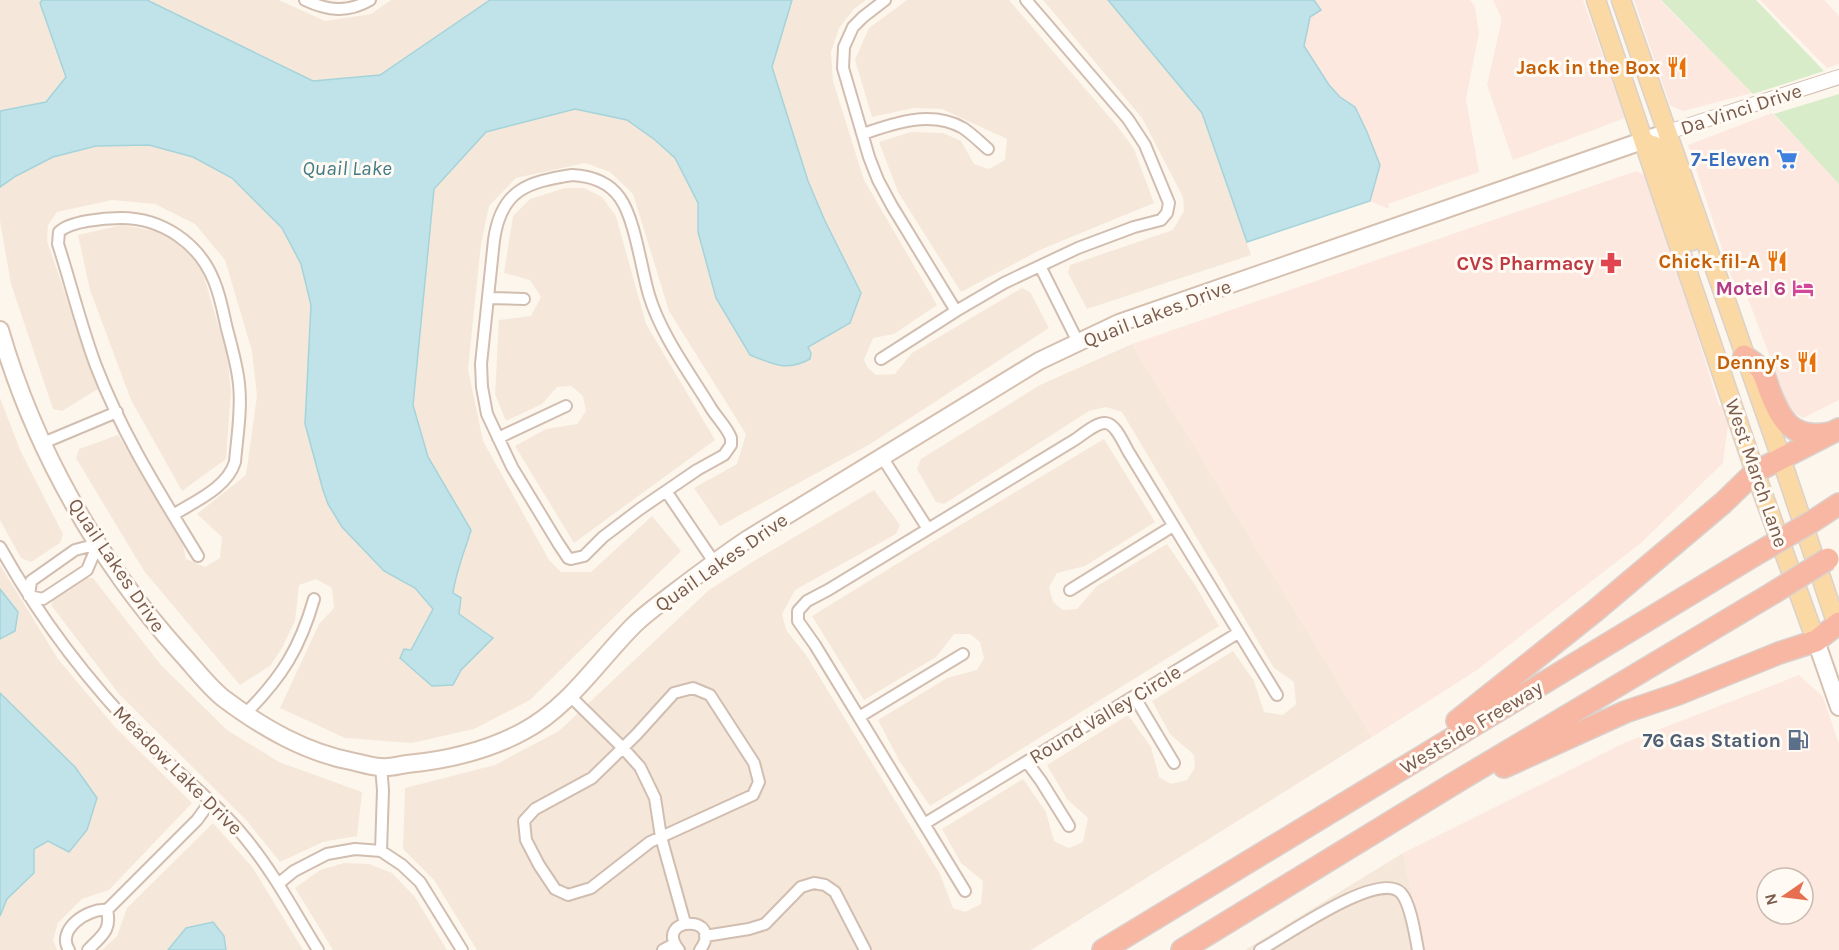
<svg xmlns="http://www.w3.org/2000/svg" width="1839" height="950" viewBox="0 0 1839 950" font-family="Karla,sans-serif">
<rect width="100%" height="100%" fill="#fdf6ec"/>
<path fill="#f5e8da" d="M0,0H42L40,3L66,77L46,102L0,111Z
M147,0H279L325,21L371,14L391,0H490L380,75L313,81Z
M792,0H866L854,9L839,28L831,52L833,81L864,180L937,305L894,334L873,338L864,360L868,368L876,375L895,374L912,353L1022,288L1030,292L1049,328L870,444L720,526L694,488L737,464L746,434L669,311L633,194L610,172L585,163L516,178L489,206L481,244L468,369L483,441L549,560L561,572H591L652,516L681,551L530,700L474,729L412,743L345,738L280,708L319,624L334,608L332,588L316,579L299,585L295,621L282,648L270,666L240,685L144,571L76,458L79,449L118,435L181,536L186,559L205,567L220,558L222,537L197,514L246,475L257,396L252,351L225,260L195,224L155,204L112,200L57,212L48,225L47,241L98,389L62,411L53,409L11,284L0,221V184L1,186L16,176L53,157L96,146L149,145L193,157L231,178L282,228L301,264L311,305L305,424L323,490L328,504L384,571L415,588L433,609L411,650L453,685L461,670L493,638L459,614L453,593L455,577L464,555L471,530L428,457L413,405L434,189L486,132L575,109L627,120L655,140L675,158L698,203V232L750,355L782,366L807,347L850,323L825,221L808,181L772,66Z
M907,0H1009L1118,127L1134,149L1154,203L1042,249L961,292L898,192L879,142L911,132L943,133L961,141L974,164L989,169L1005,160L1007,139L942,109L914,108L872,117L855,60L869,28Z
M1043,0H1108L1202,113L1251,255L1087,309L1068,273L1070,265L1173,230L1184,211L1183,197L1142,118Z
M565,188H584L602,197L616,216L646,324L715,440L574,543L515,446L546,429L577,424L586,411L583,396L571,386L557,387L542,404L506,421L495,394L499,320L531,316L541,297L530,280L504,273L513,216L530,199Z
M122,225L161,232L184,247L202,270L227,355L231,391L226,459L182,491L131,400L90,290L78,235Z
M1132,344L1372,737L1031,950H477L434,880L403,849L405,788L495,765L559,731L709,590L754,561L874,490L900,525L896,534L795,590L782,614L786,630L806,655L940,874L953,908L965,912L981,904L983,881L961,863L942,829L1023,779L1046,812L1054,841L1069,848L1083,842L1088,818L1067,799L1047,765L1128,715L1151,747L1159,777L1171,784L1187,780L1195,768L1194,755L1170,734L1152,701L1233,651L1254,681L1264,712L1283,715L1296,704L1294,682L1274,668L1122,412L1106,407L1089,411L944,504L936,502L917,469L921,459L1040,385Z
M0,398L21,452L63,534L60,543L31,562L21,558L0,520Z
M1104,439L1155,522L1085,566L1057,573L1049,587L1053,602L1063,610L1077,609L1097,586L1167,544L1195,585L1219,626L930,806L900,762L878,720L947,678L977,670L984,658L980,642L970,634H954L936,657L864,700L812,616L947,533Z
M0,565L58,659L115,727L192,803L109,890L82,899L58,923L53,940L57,950H0Z
M83,578H93L161,665L227,730L279,762L362,792L357,836L323,842L280,862L247,821L119,694L51,605L55,596Z
M213,823L253,868L303,950H102L117,936L127,908Z
M1403,853L1425,950H1245Z
M344,863L369,864L392,873L415,897L447,950H333L295,888L320,870Z"/>
<path fill="#fde8e0" fill-rule="evenodd" d="M1314,0H1470L1475,7L1479,33L1466,99L1479,172L1388,204L1389,209L1370,201L1380,165L1367,132L1355,107L1340,97L1329,85L1304,46L1310,17L1321,10Z
M1493,0H1583L1625,118L1513,160L1487,85L1501,23V17Z
M1634,0H1660L1752,93L1683,111L1670,105Z
M1760,0H1824L1839,16V64L1827,68Z
M1772,113L1839,183V400L1803,418L1790,410L1742,283L1734,285L1688,145Z
M1636,171L1645,175L1684,291L1719,406L1725,405L1729,417L1723,463L1641,543L1477,670L1372,737L1132,344Z
M1799,675L1823,697L1839,744V950H1425L1403,853L1624,743ZM1767,878H1803V914H1767Z"/>
<path fill="#d8ecc9" d="M1661,0H1756L1824,71L1753,94Z
M1839,94V184L1774,114Z"/>
<path fill="#bfe3e8" stroke="#a5d3da" stroke-width="1.5" d="M42,0H147L313,81L380,75L490,0H792L772,67L808,181L825,221L861,293L850,323L808,347L811,353L810,359C786,372 773,364 750,355L716,298L698,232V203L675,158L655,140L627,120L575,109L486,132L434,189L413,405L428,457L471,530C465,551 456,571 453,593L461,598L459,614L493,638L461,670L453,685L432,686L400,658L404,649L411,650L433,609L415,588L384,571L342,527L328,504L323,490L305,424L311,305L301,264L282,228L232,178L193,157L149,145L96,146L53,157L16,176L0,187V111L46,102L66,77L40,3Z
M1108,0H1314L1321,10L1310,17L1304,46L1329,85L1340,97L1355,107L1367,132L1380,165L1370,201L1247,242L1202,113Z
M0,589L18,612L15,631L0,639Z
M0,693L75,767L97,798L87,830L69,852L48,841L34,849V873L7,899L0,916Z
M213,922L224,936L226,950H168L186,928Z"/>
<g fill="none" stroke-linecap="round" stroke-linejoin="round">
<defs>
<path id="minor" d="M305,0C328,11 348,13 370,0
M885,0L863,17L853,27L844,47L843,68L869,157L878,180L892,206L956,311L1004,283L1078,248L1134,227L1161,220L1167,213L1169,203L1145,145L1128,119L1026,0
M863,134C894,123 931,110 963,128C972,134 980,142 988,149
M572,175C591,176 609,182 620,198C635,219 641,268 649,295C661,335 689,372 711,408C717,418 727,427 731,438V445L724,455L697,470L640,509L603,537L584,556L571,559L568,558L558,543L512,467L487,414L482,387L481,364L494,240C501,190 527,182 572,175Z
M1040,266L1078,342
M488,298L524,299
M881,359L956,311
M498,438L566,406
M43,443L117,412
M882,457L928,529
M666,491L714,562
M173,515C195,501 227,488 235,462C237,437 242,410 239,384C237,364 231,345 226,325C223,311 220,295 214,281C199,243 162,218 121,218C105,218 70,221 59,232L58,244C71,284 81,326 96,366C122,434 161,495 198,556
M98,544L87,570L43,599L29,596L31,581L75,550Z
M0,547C39,617 89,683 145,740C178,774 217,803 246,839C274,873 295,913 318,950
M1070,590L1173,526
M693,688L710,695L754,763L759,782L753,795L650,842L591,888L568,895L555,889L539,865L526,840L524,821L535,809L592,778L636,735L674,693Z
M570,696L623,748L640,767L655,798L661,837L685,923
M1134,696L1174,763
M246,713C282,677 300,648 314,599
M859,717L963,654
M1027,762L1041,781L1069,826
M924,824L1238,633
M381,851L383,790L381,767
M278,884L294,871L327,854L355,849L381,851L402,865L420,882L462,950
M965,891L815,645L798,621V611L807,601L828,590L1076,439C1107,416 1110,416 1128,451L1277,695
M107,910L197,820L210,802
M705,936L749,929L765,924L801,887L814,883L825,885L835,892L865,950
M69,950C56,930 87,908 107,910
M88,950C101,936 112,931 107,910
M663,950L674,944
M679,950C652,916 726,914 700,950
M1260,950C1283,938 1379,869 1401,893C1411,904 1415,935 1418,950"/>
<path id="tertiary" d="M1668,132L1839,77"/>
<path id="secondary" d="M0,330C34,448 98,561 180,652C194,667 207,685 223,698C263,728 306,753 355,762C363,764 373,767 381,767C390,768 399,765 407,764C449,760 487,751 524,731C569,707 598,661 634,625C645,614 658,605 671,595C696,576 721,557 748,539L1039,361L1119,323L1668,132
M1816,641L1839,707"/>
<path id="primary" d="M1596,0L1755,472L1816,641
M1621,0L1781,458L1837,625
M1644,142L1655,146L1661,153L1692,241"/>
<path id="motorway" d="M1744,356C1750,360 1759,365 1762,371C1765,376 1767,383 1769,389C1780,419 1792,441 1830,433
M1813,521L1839,504
M1457,721L1595,611L1723,503L1755,472L1839,429
M1504,767L1625,712L1678,694L1779,653L1816,641L1839,623
M1103,950L1753,556
M1182,950L1458,781L1773,593"/>
</defs>
<use href="#minor" stroke="#d1beb0" stroke-width="14"/>
<use href="#tertiary" stroke="#d1beb0" stroke-width="16"/>
<use href="#secondary" stroke="#d6c0b0" stroke-width="20"/>
<use href="#primary" stroke="#dad1cd" stroke-width="21"/>
<use href="#motorway" stroke="#dad1cd" stroke-width="24"/>
<use href="#minor" stroke="#fff" stroke-width="10"/>
<use href="#tertiary" stroke="#fff" stroke-width="14"/>
<use href="#secondary" stroke="#fff" stroke-width="16"/>
<use href="#primary" stroke="#fbd9a5" stroke-width="18"/>
<use href="#motorway" stroke="#f7b7a3" stroke-width="21"/>
<defs>
<path id="motorway-bridge" d="M1753,556L1813,521
M1773,593L1828,559"/>
</defs>
<use href="#motorway-bridge" stroke="#dad1cd" stroke-width="24" stroke-linecap="butt"/>
<use href="#motorway-bridge" stroke="#f7b7a3" stroke-width="21"/>
</g>
<defs>
<symbol id="restaurant-bare" viewBox="-9 -9 18 18"><path d="M-5-6h1v4h1v-4h1v4h1v-4h1v5L-1.5 .5V6h-2V.5L-5-1ZM5-6V6H3V1.5H1.5Q1.5-4 5-6Z" fill="#e8710a" stroke="#fffaf3" stroke-width="2.5" paint-order="stroke"/></symbol>
<symbol id="supermarket-bare" viewBox="-9 -9 18 18"><path d="M-6-5.5h2.5l.6 2H6L4.5 2H-2.5L-4.4-4H-6ZM-1.5 3.2a1.3 1.3 0 1 0 .1 0ZM3 3.2a1.3 1.3 0 1 0 .1 0Z" fill="#3f7fe0" stroke="#fffaf3" stroke-width="2.5" paint-order="stroke"/></symbol>
<symbol id="pharmacy-bare" viewBox="-9 -9 18 18"><path d="M-2-6h4v4h4v4h-4v4h-4v-4h-4v-4h4Z" fill="#e0444e" stroke="#fffaf3" stroke-width="2.5" paint-order="stroke"/></symbol>
<symbol id="hotel-bare" viewBox="-9 -9 18 18"><path d="M-6-4.5h1.5V1H6V5H4.5V3h-9V5H-6ZM-4 0a1.8 1.8 0 1 1 3.6 0ZM.5 0V-2.5h3Q6-2.5 6 0Z" fill="#d1479c" stroke="#fffaf3" stroke-width="2.5" paint-order="stroke"/></symbol>
<symbol id="fuel-bare" viewBox="-9 -9 18 18"><path d="M-5.5-6h7V0h2V4h1.3V-2.5L3-4.5l.8-.8L6-3V5H2.5V1h-1V6h-7ZM-4.2-4.7v3.2H.2V-4.7Z" fill="#5c6f8a" stroke="#fffaf3" stroke-width="2.5" paint-order="stroke"/></symbol>
</defs>
<g fill-rule="evenodd">
<use href="#restaurant-bare" x="1662" y="52" width="30" height="30"/>
<use href="#supermarket-bare" x="1772" y="144" width="30" height="30"/>
<use href="#restaurant-bare" x="1762" y="246" width="30" height="30"/>
<use href="#pharmacy-bare" x="1596" y="248" width="30" height="30"/>
<use href="#hotel-bare" x="1788" y="273" width="30" height="30"/>
<use href="#restaurant-bare" x="1792" y="347" width="30" height="30"/>
<use href="#fuel-bare" x="1783" y="725" width="30" height="30"/>
</g>
<g text-anchor="middle" stroke-width="6" stroke-linejoin="round" paint-order="stroke">
<g font-size="20" font-weight="bold" fill="#c56008" stroke="#fffaf3" text-anchor="end">
<text x="1660" y="74">Jack in the Box</text>
<text x="1760" y="268">Chick-fil-A</text>
<text x="1790" y="369">Denny's</text>
</g>
<g font-size="20" fill="#7a5c4d" stroke="#fffaf3">
<text transform="translate(1741 109) rotate(-18)" y="7">Da Vinci Drive</text>
<text transform="translate(1157 313) rotate(-21)" y="7">Quail Lakes Drive</text>
<text transform="translate(1757 473) rotate(71)" y="7">West March Lane</text>
<text transform="translate(721 562) rotate(-35)" y="7">Quail Lakes Drive</text>
<text transform="translate(117 565) rotate(56)" y="7">Quail Lakes Drive</text>
<text transform="translate(1105 714) rotate(-31)" y="7">Round Valley Circle</text>
<text transform="translate(1471 727) rotate(-31)" y="7">Westside Freeway</text>
<text transform="translate(178 770) rotate(45)" y="7">Meadow Lake Drive</text>
</g>
<g font-size="20" font-weight="bold" fill="#366cbe" stroke="#fffaf3" text-anchor="end">
<text x="1770" y="166">7-Eleven</text>
</g>
<g font-size="20" font-weight="bold" fill="#be3a42" stroke="#fffaf3" text-anchor="end">
<text x="1594" y="270">CVS Pharmacy</text>
</g>
<g font-size="20" font-weight="bold" fill="#b23c85" stroke="#fffaf3" text-anchor="end">
<text x="1786" y="295">Motel 6</text>
</g>
<g font-size="20" font-weight="bold" fill="#4e5e75" stroke="#fffaf3" text-anchor="end">
<text x="1781" y="747">76 Gas Station</text>
</g>
<g font-size="21" font-style="italic" fill="#437c86" stroke="#fffaf3">
<text x="347" y="175">Quail Lake</text>
</g>
</g>
<g transform="translate(1785 896) rotate(256)"><circle r="28" fill="#fffaf3" stroke="#cabbb1" stroke-width="1.5"/>
<path d="M0-4.5L10 22L0 15L-10 22Z" fill="#e76f51"/>
<text y="-9" font-size="16" font-weight="bold" text-anchor="middle" fill="#7a5c4d">N</text>
</g>
</svg>
